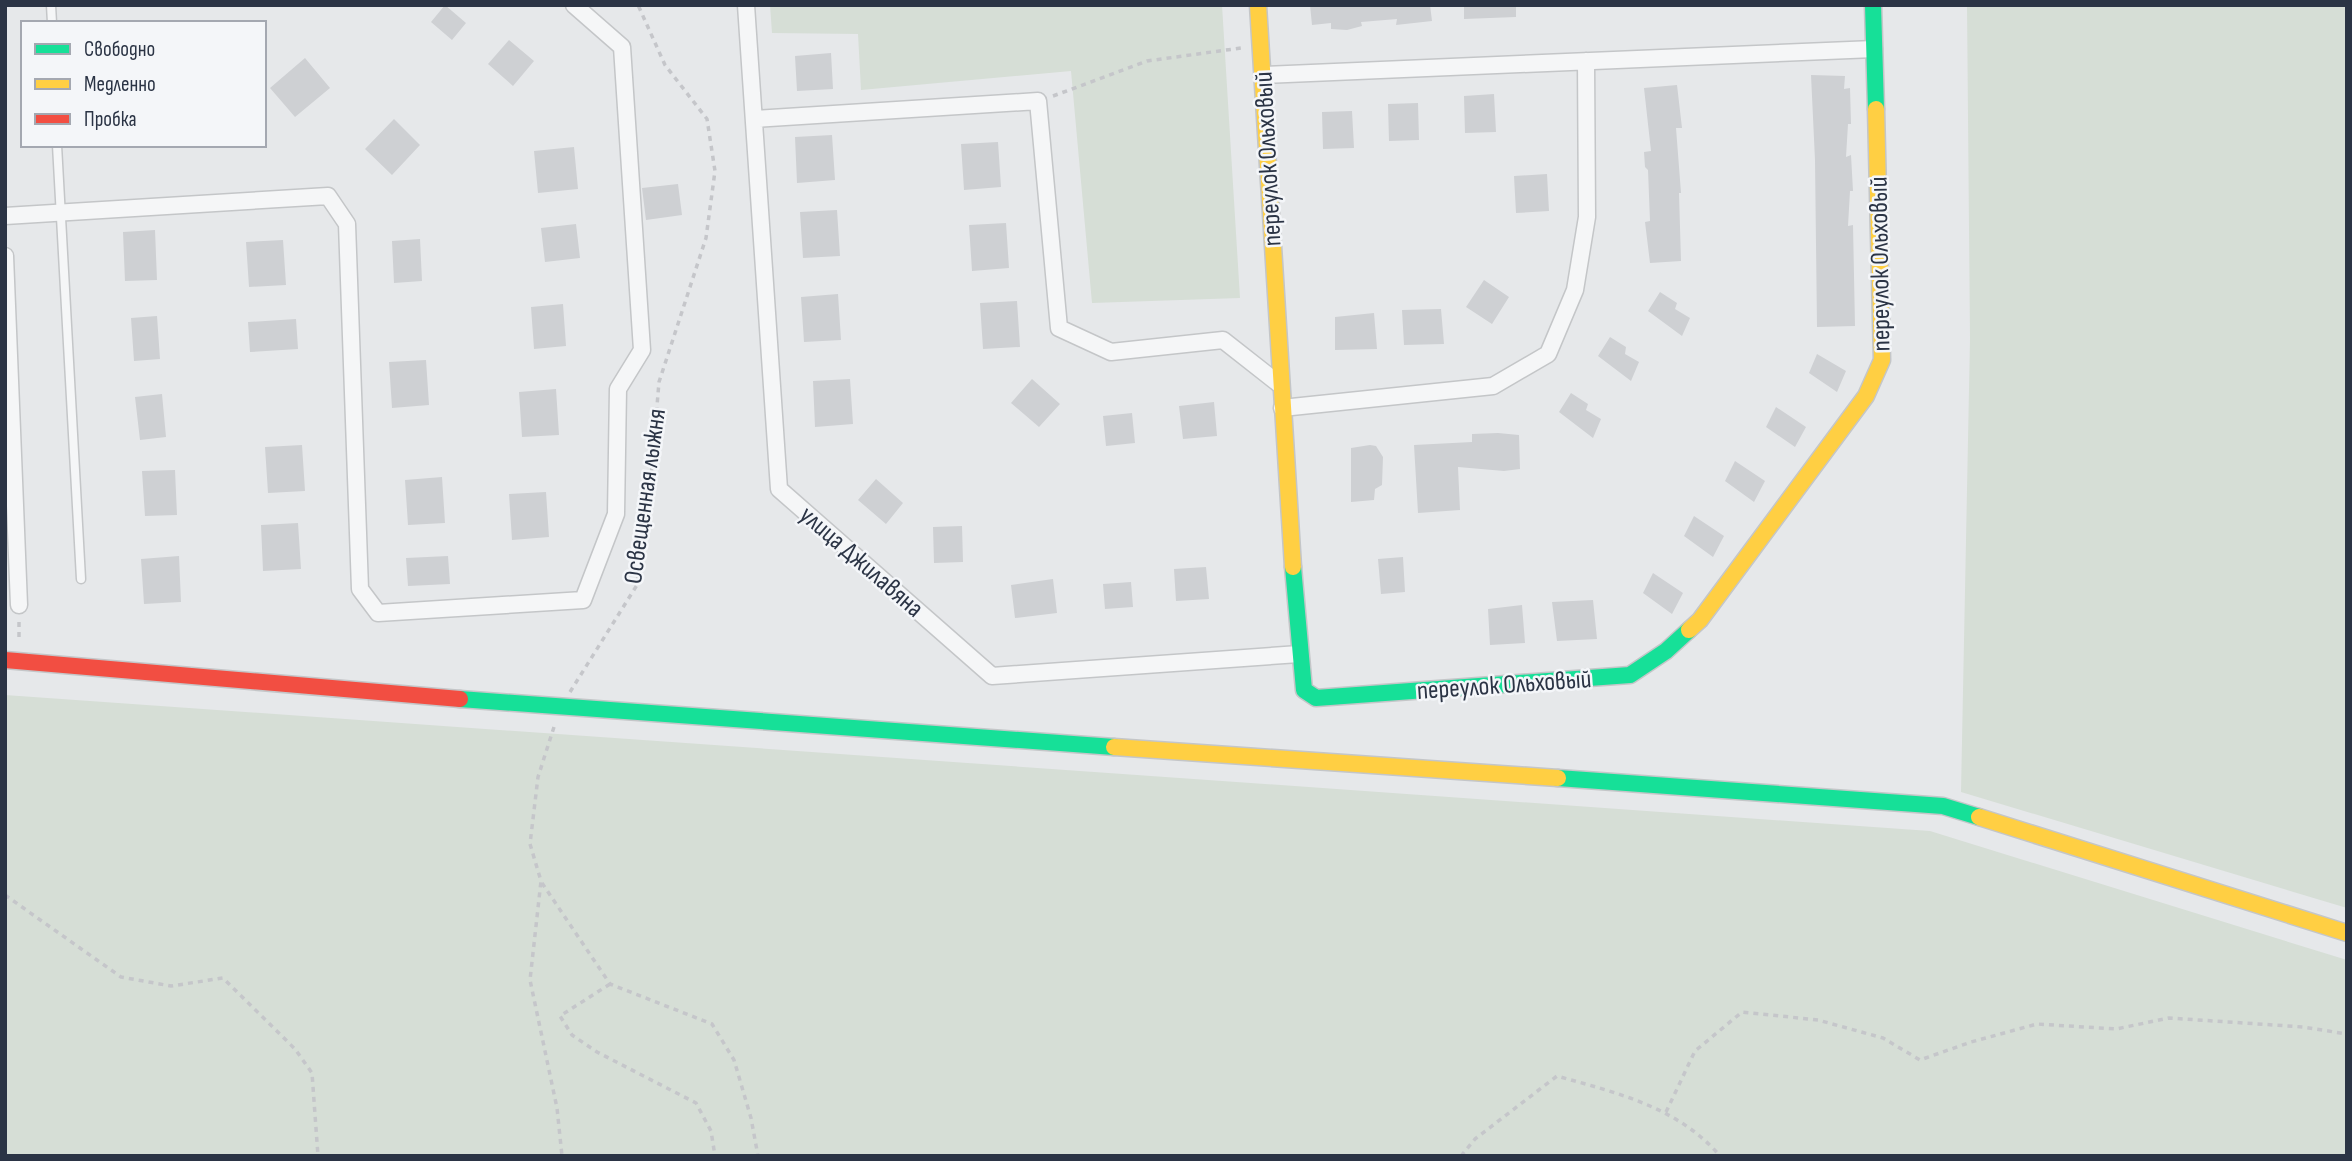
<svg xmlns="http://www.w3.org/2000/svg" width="2352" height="1161" viewBox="0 0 2352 1161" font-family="'Sofia Sans Condensed',sans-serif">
<rect width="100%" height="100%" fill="#e6e8ea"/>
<path fill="#d6ded6" d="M770,5H1222L1240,298L1092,303L1071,71L861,90L858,34L772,33Z
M1967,5H2347V908L1961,792L1970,339Z
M5,695L1930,831L2347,960V1156H5Z"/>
<path fill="#ced0d3" d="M445,5L466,23L452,40L431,22Z
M1310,5H1430L1432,21L1396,25L1397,19L1361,22L1362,26L1347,30L1331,29V23L1312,25Z
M1464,5H1516V17L1464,19Z
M509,40L534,61L513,86L488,64Z
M831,53L833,89L797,91L795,56Z
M305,58L330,88L295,117L270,88Z
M1811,75L1845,76L1844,89L1850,88L1851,124H1848L1846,157L1851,155L1853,191H1850L1848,226L1853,225L1855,326L1817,327L1815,160Z
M1677,85L1682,128H1676L1681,193H1679L1681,261L1650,263L1645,222L1650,221L1648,170L1645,167L1644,152L1651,151L1644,88Z
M1494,94L1496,132L1465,133L1464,96Z
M1418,103L1419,140L1389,141L1388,104Z
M1352,111L1354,148L1323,149L1322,112Z
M394,119L420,145L392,175L365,149Z
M832,135L835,180L797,183L795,137Z
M998,142L1001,187L964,190L961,144Z
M574,147L578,189L538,193L534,151Z
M1547,174L1549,211L1516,213L1514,176Z
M678,184L682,215L646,220L642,188Z
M837,210L840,256L803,258L800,212Z
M1006,223L1009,268L972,271L969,225Z
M576,224L580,258L545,262L541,228Z
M155,230L157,280L125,281L123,232Z
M420,239L422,281L394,283L392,241Z
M283,240L286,285L249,287L246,242Z
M1484,280L1509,297L1492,324L1466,307Z
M1660,292L1677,303L1675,309L1690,318L1682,336L1648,311Z
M838,294L841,340L804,342L801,297Z
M1017,301L1020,347L983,349L980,303Z
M563,304L566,346L534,349L531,307Z
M1441,309L1444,344L1404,345L1402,310Z
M1374,313L1377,349L1335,350V317Z
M157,316L160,359L134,361L131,318Z
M296,319L298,349L250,352L248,322Z
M1610,337L1626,347L1625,354L1639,362L1631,381L1598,356Z
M1817,354L1846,371L1837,392L1809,373Z
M426,360L429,405L392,408L389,362Z
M850,379L853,424L815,427L813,381Z
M1032,379L1060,404L1039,427L1011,403Z
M556,389L559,435L522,437L519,392Z
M1571,393L1588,404L1586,410L1601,419L1593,438L1559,412Z
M162,394L166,437L140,440L135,397Z
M1214,402L1217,436L1183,439L1179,406Z
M1776,407L1806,427L1795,447L1766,427Z
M1132,413L1135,443L1106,446L1103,416Z
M1498,433L1519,435L1520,469L1504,471L1458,467L1460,510L1418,513L1414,445L1472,442V434Z
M302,445L305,491L268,493L265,447Z
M1370,445L1376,446L1383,457L1382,485L1375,489L1374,500L1351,502V448Z
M1735,461L1765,481L1754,502L1725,481Z
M175,470L177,515L145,516L142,471Z
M442,477L445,523L408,525L405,480Z
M876,479L903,503L886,524L858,500Z
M546,492L549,537L512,540L509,494Z
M1694,516L1724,536L1713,557L1684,536Z
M298,523L301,569L263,571L261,525Z
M962,526L963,562L934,563L933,527Z
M179,556L181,602L144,604L141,559Z
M448,556L450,584L408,586L406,558Z
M1403,557L1405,592L1381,594L1378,559Z
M1206,567L1209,599L1176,601L1174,569Z
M1653,573L1683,593L1672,614L1643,593Z
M1053,579L1057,613L1015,618L1011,585Z
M1131,582L1133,607L1105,609L1103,584Z
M1593,600L1597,639L1557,641L1552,602Z
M1522,605L1525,643L1490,645L1488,609Z"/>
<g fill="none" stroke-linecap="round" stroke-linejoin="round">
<defs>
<path id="lane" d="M51,5L52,23
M57,145L81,579"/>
<path id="street" d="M746,5L779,489L992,676L1299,654
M1262,75L1874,49
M754,119L1038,101L1059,328L1111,352L1223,340L1279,384
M5,216L328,196L347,224L360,589L378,613L583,600L616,514L618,389L642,350L622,47L574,5
M5,256L19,605
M1282,408L1493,386L1548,354L1575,290L1587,217L1586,61"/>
<path id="fast" d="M1873,5L1876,109
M1293,567L1304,690L1316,698L1630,675L1666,651L1689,630
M460,699L1114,747
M1558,778L1943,806L1979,817"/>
<path id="slow" d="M1258,5L1293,567
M1689,630L1700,620L1866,396L1882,360L1876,109
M1114,747L1558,778
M1979,817L2347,933"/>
<path id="jam" d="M5,660L460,699"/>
</defs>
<use href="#lane" stroke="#c4c6c8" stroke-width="11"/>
<use href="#street" stroke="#c4c6c8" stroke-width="19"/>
<use href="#fast" stroke="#c4c6c8" stroke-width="19"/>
<use href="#slow" stroke="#c4c6c8" stroke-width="19"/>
<use href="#jam" stroke="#c4c6c8" stroke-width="19"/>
<path stroke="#c5c6ca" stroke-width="3.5" stroke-dasharray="5 5" stroke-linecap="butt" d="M1053,96L1147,61L1241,48
M19,622V642
M570,692L637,585L650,490L659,382L706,238L715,171L707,119L665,65L638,5
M554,727L538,777L530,844L541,881L530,980L557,1108L562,1156
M5,847V855
M542,883L610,984L712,1024L734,1060L751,1118L758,1156
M5,895L121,977L171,986L223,978L295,1049L312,1073L318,1156
M610,984L560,1016L572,1035L597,1052L696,1103L711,1131L715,1156
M1666,1112L1695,1051L1742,1012L1818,1020L1883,1038L1920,1060L1971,1042L2037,1024L2116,1029L2169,1018L2303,1027L2347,1034
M1461,1156L1475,1139L1557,1076C1617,1093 1678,1107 1720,1156"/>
<use href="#lane" stroke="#f5f6f7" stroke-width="8"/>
<use href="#street" stroke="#f5f6f7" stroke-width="16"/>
<use href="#fast" stroke="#16e098" stroke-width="16"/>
<use href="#slow" stroke="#ffcf43" stroke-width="16"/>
<use href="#jam" stroke="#f24e42" stroke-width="16"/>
</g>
<g text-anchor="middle" stroke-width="5" stroke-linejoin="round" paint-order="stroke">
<g font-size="26" fill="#2b3445" stroke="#f4f6f9">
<text transform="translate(1267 159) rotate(-93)" y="9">переулок Ольховый</text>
<text transform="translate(1879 264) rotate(-91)" y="9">переулок Ольховый</text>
<text transform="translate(644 496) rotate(-82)" y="9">Освещенная лыжня</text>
<text transform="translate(862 561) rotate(41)" y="9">улица Джилавяна</text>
<text transform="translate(1504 684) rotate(-4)" y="9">переулок Ольховый</text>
</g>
</g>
<rect width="2352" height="1161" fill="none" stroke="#2b3445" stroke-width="14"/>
<rect x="21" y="21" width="245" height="126" fill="#f4f6f9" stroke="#a4a8b1" stroke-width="2"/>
<rect x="35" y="44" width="35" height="10" fill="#16e098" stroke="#a4a8b1" stroke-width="2"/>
<text x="84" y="56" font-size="21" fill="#2b3445">Свободно</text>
<rect x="35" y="79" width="35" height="10" fill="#ffcf43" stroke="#a4a8b1" stroke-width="2"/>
<text x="84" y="91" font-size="21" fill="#2b3445">Медленно</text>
<rect x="35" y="114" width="35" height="10" fill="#f24e42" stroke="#a4a8b1" stroke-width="2"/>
<text x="84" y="126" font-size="21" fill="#2b3445">Пробка</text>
</svg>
